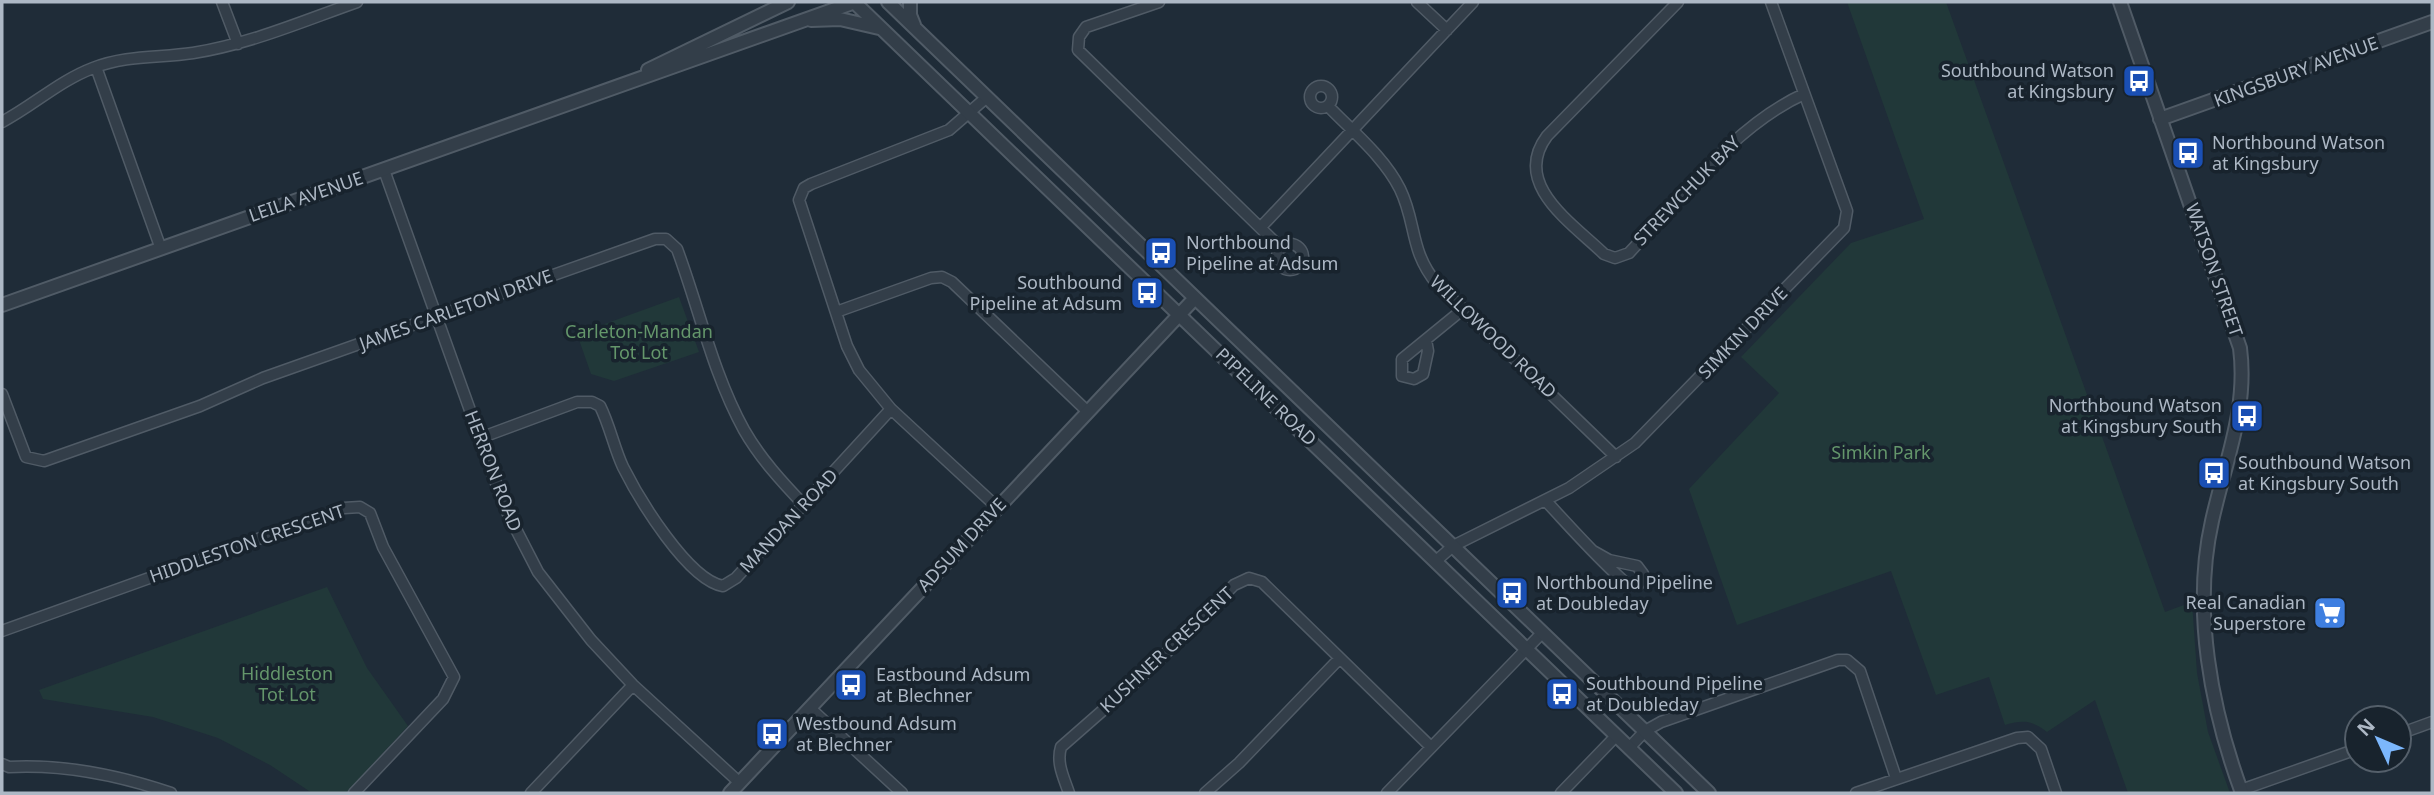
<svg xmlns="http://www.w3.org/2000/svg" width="2434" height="795" viewBox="0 0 2434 795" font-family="'Noto Sans',sans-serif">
<rect width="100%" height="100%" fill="#1f2c38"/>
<path fill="#213839" d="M1847,2H1946L2165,612L2192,602L2197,673L2208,732L2230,793H2128L2095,700L2047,732C2032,720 2023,720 2005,725L1989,677L1936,695L1891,571L1737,625L1689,489L1779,393L1741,357L1851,243L1924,219Z
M679,297L699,352L614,381L591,374L577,334Z
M327,587L367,668L408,726L346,793H312L270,765L218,738L153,717L43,699L39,690Z"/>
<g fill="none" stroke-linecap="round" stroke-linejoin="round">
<defs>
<path id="minor" d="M222,2L238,44
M1159,2L1086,27L1079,37L1078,50L1281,248
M1417,2L1447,30
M1678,2L1547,136C1511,184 1572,223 1604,254L1615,258L1629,253C1681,198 1735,125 1804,94
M96,67L161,249
M1310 97a11 11 0 1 1 22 0a11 11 0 1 1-22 0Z
M987,97L949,130L811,184L804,188L799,200L847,346L859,370L891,409L998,508
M1328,106C1353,132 1384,157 1400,189C1417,224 1409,250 1437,284L1616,457
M2,122C34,105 59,81 93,68C126,55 159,58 193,53C250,44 303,21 357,2
M384,170L505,508L538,572L591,640L633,685L740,783
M1261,227L1473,2
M1277 257a13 13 0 1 1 26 0a13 13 0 1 1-26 0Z
M836,312L931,278L942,277L952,282L1088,412
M1426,340L1428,351L1423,374L1414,379L1402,376V359L1462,310
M2,394L26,457L44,461L200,406L263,378L655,239H666L677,249C699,308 713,374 744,430C760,458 782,482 804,505
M480,438L577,402H592L600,406C610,426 614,448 623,467C639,499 688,580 723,586L736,578L891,409
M1545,500C1572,529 1598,559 1628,585L1639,584L1643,574L1637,566L1609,560L1593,551
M1436,561L1453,546L1569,488L1635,443L1844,228L1847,211L1771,2
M2,631L344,508L360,507L370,513L383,547L454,677L443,699L354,793
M810,708L902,793
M2399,734L2432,722
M1629,748L1645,731L1661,722L1838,660H1847L1860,671L1896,778
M2,764L9,767C65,764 118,775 171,793
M2241,790L2357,749
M531,793L633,685
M1069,793C1064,778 1056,763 1061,747L1150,669L1234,585L1249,578L1262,582L1431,747
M1205,793L1239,763L1339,659
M1387,793L1542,633
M1561,793L1616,736
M1856,793L2017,738L2028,737L2041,749L2056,793"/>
<path id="tertiary" d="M854,2L1676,793
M888,2L1709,793
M910,2V15L914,25
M2120,2L2240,348C2248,409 2225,462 2212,521C2192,610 2211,709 2242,793
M811,20L840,19L879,28
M648,70L788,2
M2160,119L2432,22
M2,305L855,2
M730,793L1195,298"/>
</defs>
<use href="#minor" stroke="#505b66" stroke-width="13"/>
<use href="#tertiary" stroke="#505b66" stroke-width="16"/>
<use href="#minor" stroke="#333e49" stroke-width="10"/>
<use href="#tertiary" stroke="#333e49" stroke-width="12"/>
</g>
<defs>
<symbol id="bus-square" viewBox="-11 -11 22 22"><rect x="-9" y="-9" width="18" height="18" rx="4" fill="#1a4fb4" stroke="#18232d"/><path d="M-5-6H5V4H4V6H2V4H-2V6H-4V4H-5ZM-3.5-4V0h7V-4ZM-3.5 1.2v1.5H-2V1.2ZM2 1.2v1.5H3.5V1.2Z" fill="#fff"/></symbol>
<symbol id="supermarket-square" viewBox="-11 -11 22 22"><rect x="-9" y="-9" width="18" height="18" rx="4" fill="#3f7fe0" stroke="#18232d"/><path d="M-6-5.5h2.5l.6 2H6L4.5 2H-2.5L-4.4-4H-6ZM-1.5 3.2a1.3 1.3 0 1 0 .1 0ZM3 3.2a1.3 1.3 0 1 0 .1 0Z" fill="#fff"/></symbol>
</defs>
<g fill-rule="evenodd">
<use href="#bus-square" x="2120" y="62" width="38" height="38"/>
<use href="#bus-square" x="2169" y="134" width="38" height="38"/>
<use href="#bus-square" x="1142" y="234" width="38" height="38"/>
<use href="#bus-square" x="1128" y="274" width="38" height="38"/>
<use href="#bus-square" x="2228" y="397" width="38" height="38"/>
<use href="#bus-square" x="2195" y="454" width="38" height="38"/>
<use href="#bus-square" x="1493" y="574" width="38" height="38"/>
<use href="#supermarket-square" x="2311" y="594" width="38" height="38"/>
<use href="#bus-square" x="832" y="666" width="38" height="38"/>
<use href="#bus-square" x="1543" y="675" width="38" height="38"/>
<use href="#bus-square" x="753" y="715" width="38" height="38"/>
</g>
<g text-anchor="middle" stroke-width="7" stroke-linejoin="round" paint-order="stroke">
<g font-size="18" fill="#adb8c5" stroke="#18232d" text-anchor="start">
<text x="2114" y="77" text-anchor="end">Southbound Watson<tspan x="2114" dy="21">at Kingsbury</tspan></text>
<text x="2212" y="149">Northbound Watson<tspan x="2212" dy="21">at Kingsbury</tspan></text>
<text x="1186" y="249">Northbound<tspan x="1186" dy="21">Pipeline at Adsum</tspan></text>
<text x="1122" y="289" text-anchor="end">Southbound<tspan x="1122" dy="21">Pipeline at Adsum</tspan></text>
<text x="2222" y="412" text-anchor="end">Northbound Watson<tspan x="2222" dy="21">at Kingsbury South</tspan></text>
<text x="2238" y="469">Southbound Watson<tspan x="2238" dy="21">at Kingsbury South</tspan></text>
<text x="1536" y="589">Northbound Pipeline<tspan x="1536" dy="21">at Doubleday</tspan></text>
<text x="2306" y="609" text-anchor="end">Real Canadian<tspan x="2306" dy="21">Superstore</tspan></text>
<text x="876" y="681">Eastbound Adsum<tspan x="876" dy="21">at Blechner</tspan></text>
<text x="1586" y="690">Southbound Pipeline<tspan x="1586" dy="21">at Doubleday</tspan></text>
<text x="796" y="730">Westbound Adsum<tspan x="796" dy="21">at Blechner</tspan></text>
</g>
<g font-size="18" fill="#adb8c5" stroke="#18232d">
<text transform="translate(2296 72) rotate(-20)" y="6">KINGSBURY AVENUE</text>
<text transform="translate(1687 191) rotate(-46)" y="6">STREWCHUK BAY</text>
<text transform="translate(306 197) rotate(-19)" y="6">LEILA AVENUE</text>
<text transform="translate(2214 270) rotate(71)" y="6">WATSON STREET</text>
<text transform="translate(456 310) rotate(-20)" y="6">JAMES CARLETON DRIVE</text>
<text transform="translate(1743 333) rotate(-46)" y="6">SIMKIN DRIVE</text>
<text transform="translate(1493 337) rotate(44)" y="6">WILLOWOOD ROAD</text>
<text transform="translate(1266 397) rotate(44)" y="6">PIPELINE ROAD</text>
<text transform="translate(493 471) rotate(69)" y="6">HERRON ROAD</text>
<text transform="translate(789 521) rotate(-47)" y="6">MANDAN ROAD</text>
<text transform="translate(247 544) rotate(-19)" y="6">HIDDLESTON CRESCENT</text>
<text transform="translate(962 545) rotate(-47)" y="6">ADSUM DRIVE</text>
<text transform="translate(1167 650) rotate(-43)" y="6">KUSHNER CRESCENT</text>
</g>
<g font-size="18" fill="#64966b" stroke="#18232d">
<text x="639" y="338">Carleton-Mandan<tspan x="639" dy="21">Tot Lot</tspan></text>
<text x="1881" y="459">Simkin Park</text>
<text x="287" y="680">Hiddleston<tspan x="287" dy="21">Tot Lot</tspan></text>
</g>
</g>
<rect width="2434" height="795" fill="none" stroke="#adb8c5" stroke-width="7"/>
<g transform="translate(2378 739) rotate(314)"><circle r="33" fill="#18232d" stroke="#545f6a" stroke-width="2"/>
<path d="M0-5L12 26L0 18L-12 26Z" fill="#7cb7fc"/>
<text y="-10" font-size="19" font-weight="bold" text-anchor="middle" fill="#adb8c5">N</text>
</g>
</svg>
